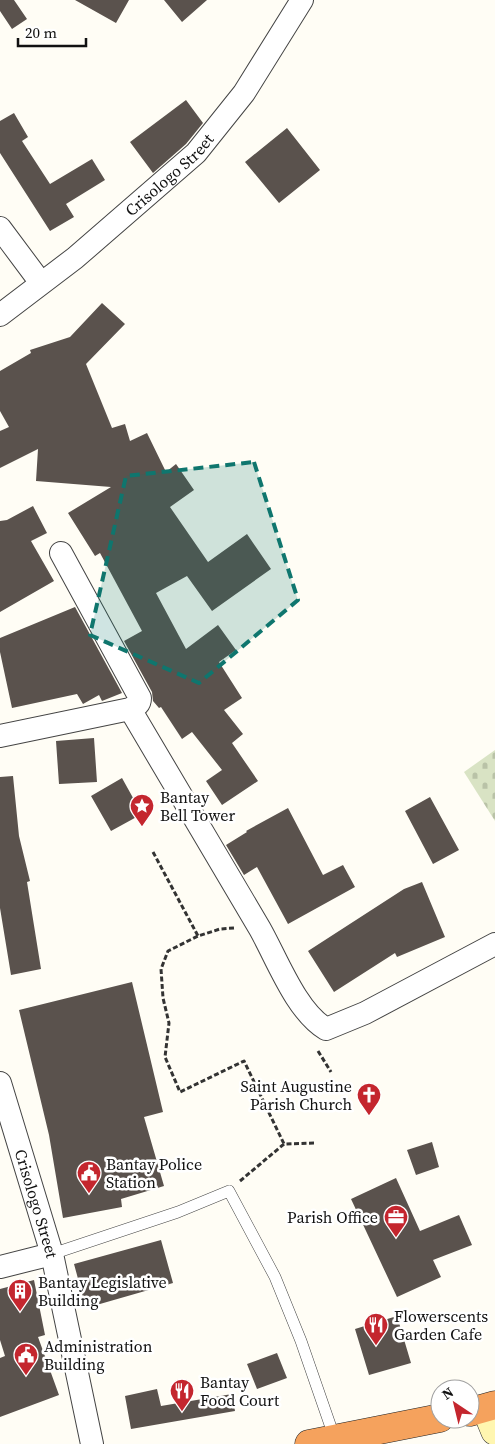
<svg xmlns="http://www.w3.org/2000/svg" width="495" height="1444" viewBox="0 0 495 1444" font-family="'Source Serif 4',serif">
<defs>
<pattern id="cemetery-stones" width="16" height="16" patternUnits="userSpaceOnUse" patternTransform="scale(1.25)"><rect width="16" height="16" fill="#d9e3c4"/><path d="M2 7V4a2 2 0 0 1 4 0v3zM10 15v-3a2 2 0 0 1 4 0v3z" fill="#b9c2a7"/></pattern>
</defs>
<rect width="100%" height="100%" fill="#fffdf5"/>
<path fill="url(#cemetery-stones)" d="M495,750V821L464,772Z"/>
<path fill="#5a524d" d="M0,0H14L27,19L12,29L0,11Z
M75,0H129L116,23Z
M164,0H207L182,22Z
M186,100L203,123L186,144L153,173L130,142Z
M14,113L28,137L22,141L50,184L92,159L105,180L66,204L74,217L50,231L0,153V121Z
M287,128L320,170L279,203L245,162Z
M102,303L125,324L86,364L112,428L125,424L130,441L147,433L166,472L176,464L194,490L170,507L208,562L247,534L271,569L212,611L187,576L156,593L186,649L218,625L236,650L219,662L242,698L224,710L243,734L232,743L258,781L222,805L206,781L222,770L192,732L182,739L161,707L159,708L153,701L152,692L124,641L142,631L100,553L95,556L68,513L111,487L36,481L38,449L0,468V431L9,427L0,411V371L31,353L30,350L70,337Z
M33,506L47,533L31,541L54,581L0,612V521L7,520Z
M75,607L122,693L102,701L99,695L83,704L77,694L12,708L0,652V638Z
M94,738L97,782L59,784L56,741Z
M13,776L19,836L30,881L27,882L41,969L11,975L0,908V777Z
M122,778L142,814L111,831L91,796Z
M430,797L459,850L433,864L405,811Z
M288,808L323,875L343,865L355,887L288,924L257,867L244,875L226,845L247,832L246,831Z
M422,882L445,937L397,957L395,953L334,992L308,951L404,889Z
M132,982L163,1112L144,1117L164,1186L121,1199L122,1207L63,1218L49,1135L19,1010Z
M432,1142L439,1167L416,1175L407,1150Z
M396,1178L420,1231L459,1215L472,1245L433,1260L441,1277L397,1297L351,1199Z
M161,1240L173,1283L86,1308L74,1264Z
M34,1280L45,1335L38,1337L59,1395L0,1417V1358L5,1356L0,1340V1289Z
M397,1316L411,1363L369,1375L355,1329Z
M277,1353L287,1378L257,1389L247,1364Z
M157,1389L161,1406L232,1394L235,1411L131,1429L125,1396Z"/>
<g fill="none" stroke-linecap="round" stroke-linejoin="round">
<defs>
<path id="lane" d="M52,1254L178,1212L229,1191L275,1277L301,1341L335,1439"/>
<g id="street">
<path d="M0,228L41,283"/>
<path id="s1" d="M0,315L75,258L196,153L244,93L302,0"/>
<path d="M130,709C173,782 217,855 260,929C277,959 296,1011 326,1029L365,1013L495,944"/>
<path d="M0,736L130,709C136,706 140,705 140,698L61,553"/>
<path id="s2" d="M0,1083L52,1254L92,1444"/>
<path d="M0,1267L52,1254"/>
</g>
<path id="secondary" d="M486,1409L495,1431"/>
<path id="highway" d="M470,1412L495,1405
M309,1444L440,1418"/>
</defs>
<use href="#lane" stroke="#444" stroke-width="12"/>
<use href="#street" stroke="#444" stroke-width="24"/>
<use href="#secondary" stroke="#333" stroke-width="29"/>
<use href="#highway" stroke="#222" stroke-width="29"/>
<path stroke="#333" stroke-width="3" stroke-dasharray="5 2.5" stroke-linecap="butt" d="M153,852L198,936
M234,928L220,929L198,936L168,951L161,969L163,998L169,1023L165,1057L180,1092L244,1061L284,1144
M318,1051L331,1072
M240,1181L284,1144L316,1143"/>
<use href="#lane" stroke="#fff" stroke-width="11"/>
<use href="#street" stroke="#fff" stroke-width="22"/>
<use href="#secondary" stroke="#fff6b0" stroke-width="28"/>
<use href="#highway" stroke="#f5a25d" stroke-width="28"/>
</g>
<path fill="#0f766e" fill-opacity="0.2" stroke="#0f766e" stroke-width="4" stroke-dasharray="10 6" stroke-linejoin="round" d="M254,462L298,600L199,683L90,635L126,476Z"/>
<defs>
<symbol id="sight-pin" viewBox="-11 -11 22 30"><path d="M0 17L-7.5 6A9.5 9.5 0 1 1 7.5 6Z" fill="#c4262e" stroke="#fff"/><path d="M0-6L1.8-2.2L6-1.7L2.9 1.2L3.7 5.4L0 3.3L-3.7 5.4L-2.9 1.2L-6-1.7L-1.8-2.2Z" fill="#fff"/></symbol>
<symbol id="church-pin" viewBox="-11 -11 22 30"><path d="M0 17L-7.5 6A9.5 9.5 0 1 1 7.5 6Z" fill="#c4262e" stroke="#fff"/><path d="M-1.2-6h2.4v3.5h3.3v2.4h-3.3V6h-2.4V-.1h-3.3v-2.4h3.3Z" fill="#fff"/></symbol>
<symbol id="civic-pin" viewBox="-11 -11 22 30"><path d="M0 17L-7.5 6A9.5 9.5 0 1 1 7.5 6Z" fill="#c4262e" stroke="#fff"/><path d="M-.6-6.5H3V-4.5H.6V-3L4-1V1h2V6H-6V1h2V-1L-.6-3ZM-1.2 2.5V6h2.4V2.5Z" fill="#fff"/></symbol>
<symbol id="office-pin" viewBox="-11 -11 22 30"><path d="M0 17L-7.5 6A9.5 9.5 0 1 1 7.5 6Z" fill="#c4262e" stroke="#fff"/><path d="M-6-3h4V-5.5h4V-3h4V5H-6ZM-1-4.5V-3h2v-1.5ZM-6 0V1H6V0Z" fill="#fff"/></symbol>
<symbol id="building-pin" viewBox="-11 -11 22 30"><path d="M0 17L-7.5 6A9.5 9.5 0 1 1 7.5 6Z" fill="#c4262e" stroke="#fff"/><path d="M-4-6H4V6H1V3H-1V6H-4ZM-2.5-4.3h1.7v1.8h-1.7ZM.8-4.3h1.7v1.8H.8ZM-2.5-1h1.7V.8h-1.7ZM.8-1h1.7V.8H.8Z" fill="#fff"/></symbol>
<symbol id="restaurant-pin" viewBox="-11 -11 22 30"><path d="M0 17L-7.5 6A9.5 9.5 0 1 1 7.5 6Z" fill="#c4262e" stroke="#fff"/><path d="M-5-6h1v4h1v-4h1v4h1v-4h1v5L-1.5 .5V6h-2V.5L-5-1ZM5-6V6H3V1.5H1.5Q1.5-4 5-6Z" fill="#fff"/></symbol>
</defs>
<g fill-rule="evenodd">
<use href="#sight-pin" x="128" y="792" width="28" height="38"/>
<use href="#church-pin" x="355" y="1081" width="28" height="38"/>
<use href="#civic-pin" x="75" y="1159" width="28" height="38"/>
<use href="#office-pin" x="382" y="1203" width="28" height="38"/>
<use href="#building-pin" x="6" y="1277" width="28" height="38"/>
<use href="#restaurant-pin" x="362" y="1311" width="28" height="38"/>
<use href="#civic-pin" x="12" y="1341" width="28" height="38"/>
<use href="#restaurant-pin" x="168" y="1377" width="28" height="38"/>
</g>
<g text-anchor="middle" stroke-width="5" stroke-linejoin="round" paint-order="stroke">
<g font-size="16" fill="#111" stroke="#fff">
<text dy="6" stroke="none"><textPath href="#s1" startOffset="220">Crisologo Street</textPath></text>
<text dy="6" stroke="none"><textPath href="#s2" startOffset="126">Crisologo Street</textPath></text>
</g>
<g font-size="16" fill="#111" stroke="#fff" text-anchor="start">
<text x="160" y="803">Bantay<tspan x="160" dy="18">Bell Tower</tspan></text>
<text x="352" y="1092" text-anchor="end">Saint Augustine<tspan x="352" dy="18">Parish Church</tspan></text>
<text x="106" y="1170">Bantay Police<tspan x="106" dy="18">Station</tspan></text>
<text x="378" y="1223" text-anchor="end">Parish Office</text>
<text x="38" y="1288">Bantay Legislative<tspan x="38" dy="18">Building</tspan></text>
<text x="394" y="1322">Flowerscents<tspan x="394" dy="18">Garden Cafe</tspan></text>
<text x="44" y="1352">Administration<tspan x="44" dy="18">Building</tspan></text>
<text x="200" y="1388">Bantay<tspan x="200" dy="18">Food Court</tspan></text>
</g>
</g>
<g transform="translate(455 1404) rotate(325)"><circle r="24" fill="#ffffff" stroke="#a0a0a0"/>
<path d="M0-4L9 19L0 12L-9 19Z" fill="#c4262e"/>
<text y="-8" font-size="14" font-weight="bold" text-anchor="middle" fill="#111111">N</text>
</g>
<path d="M18 38v8h68v-8" fill="none" stroke="#111111" stroke-width="2.5"/>
<text x="25" y="38" font-size="15" fill="#111111" stroke="#ffffff" stroke-width="4" paint-order="stroke">20 m</text>
</svg>
